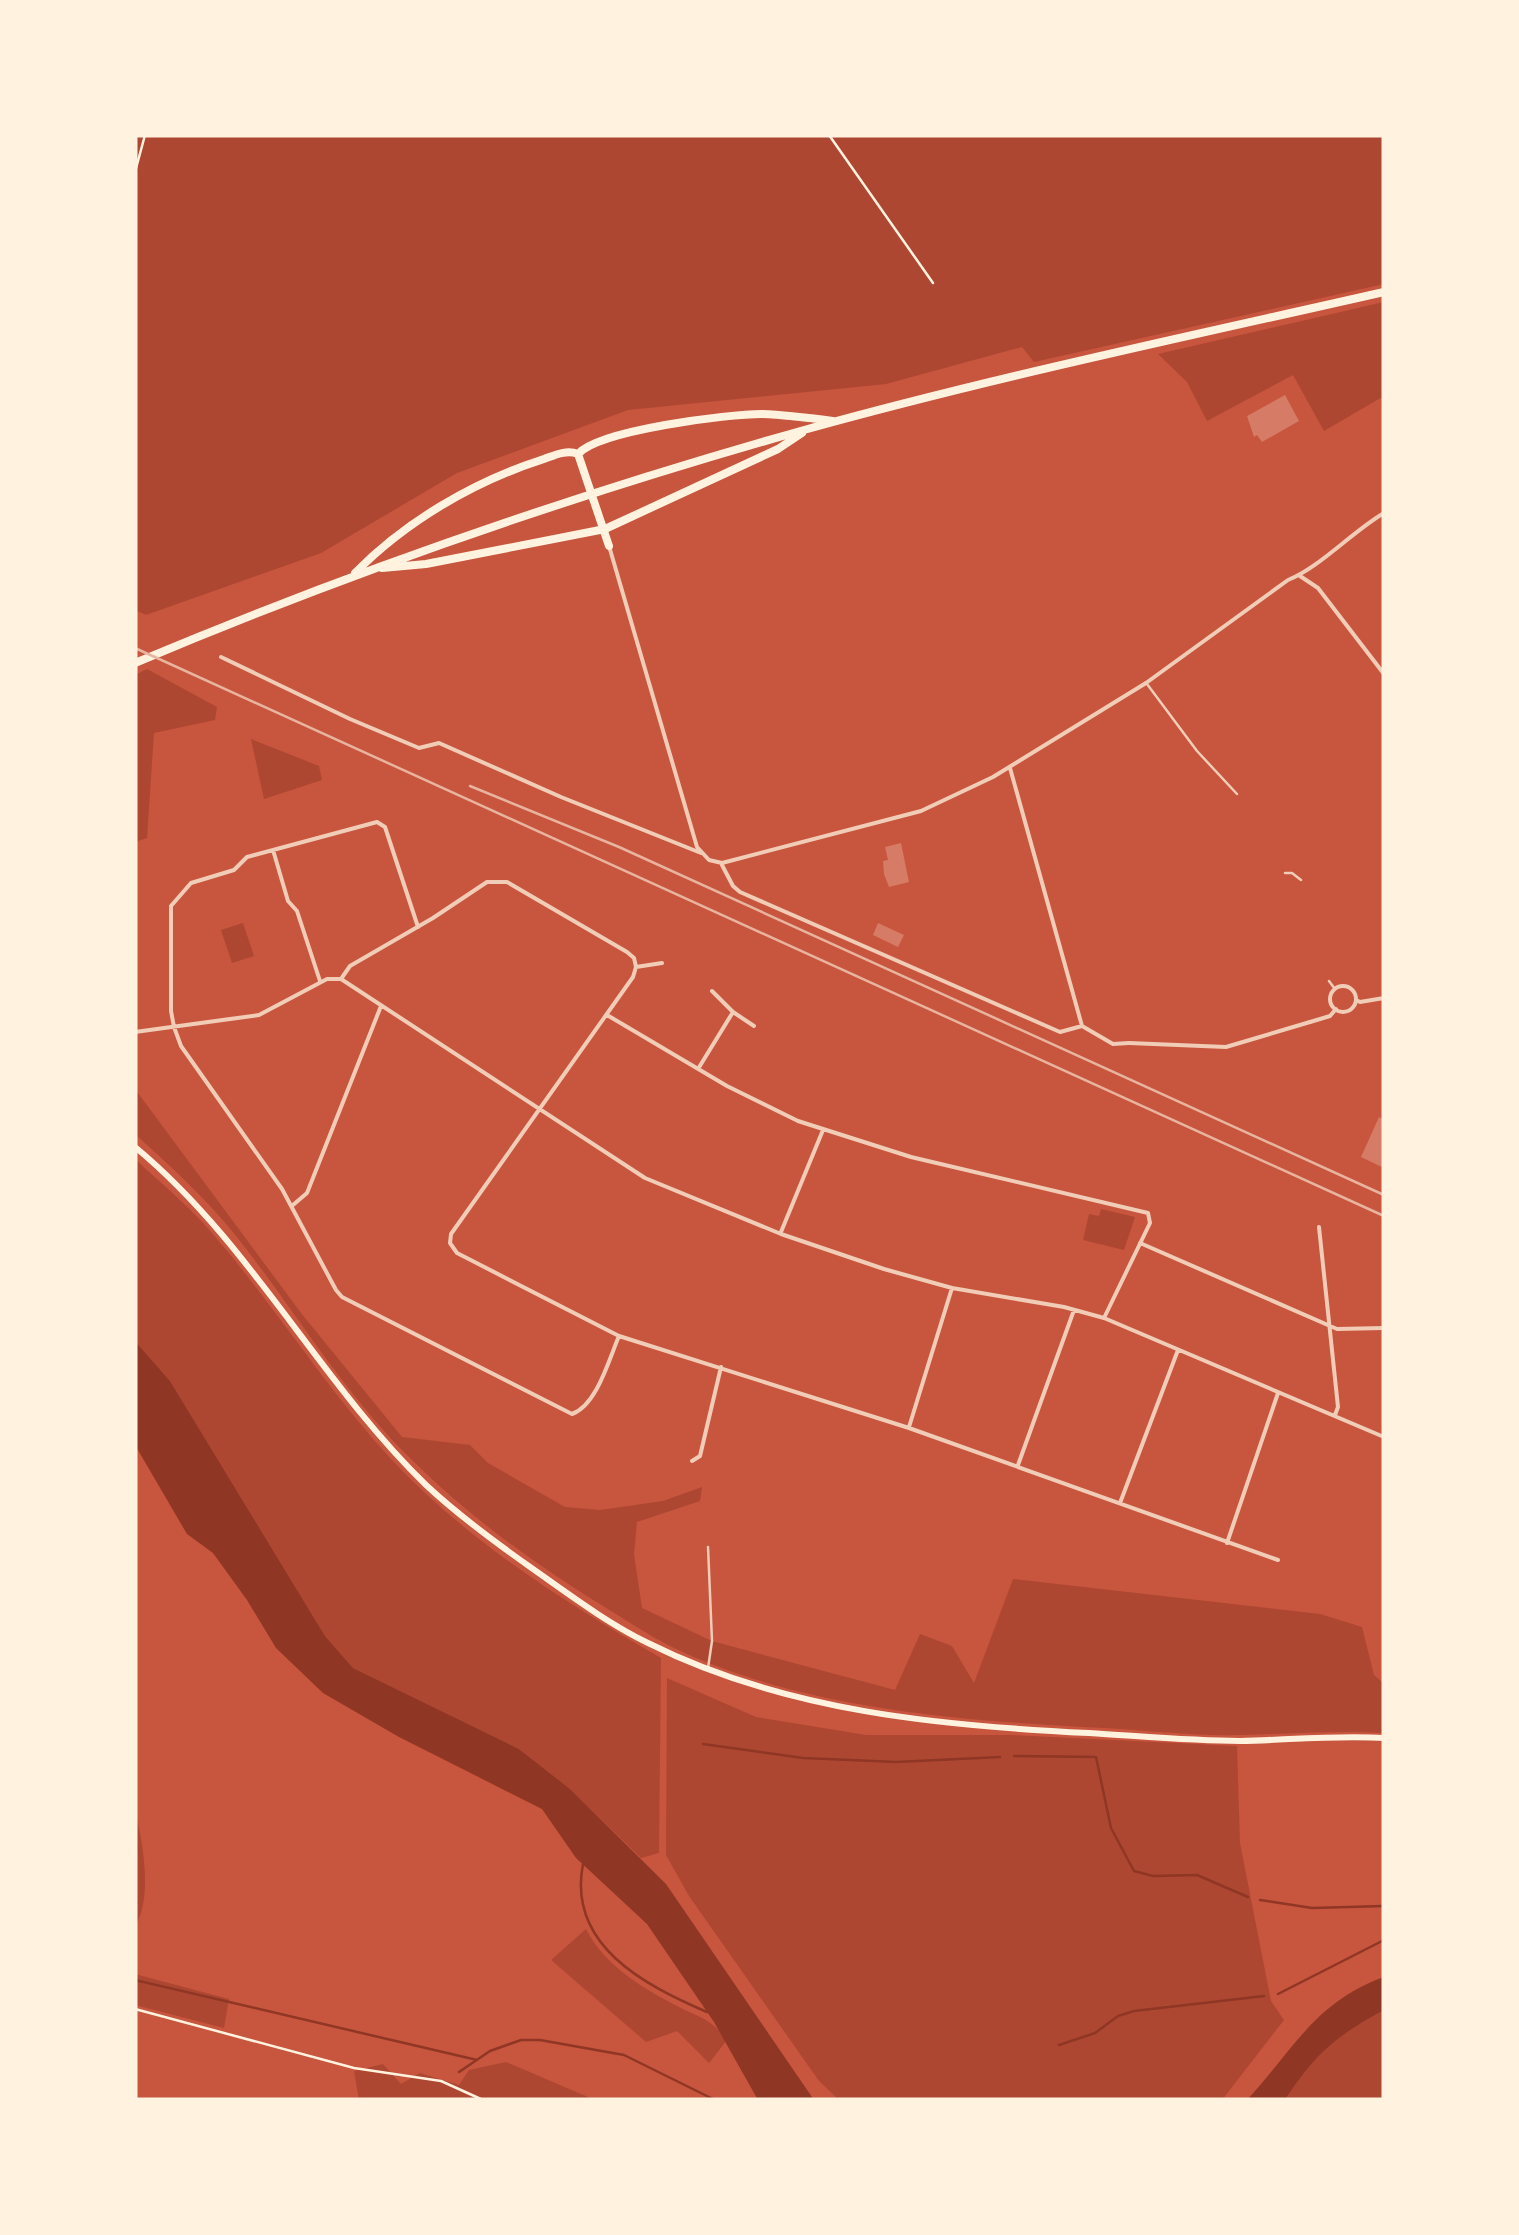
<svg xmlns="http://www.w3.org/2000/svg" width="1519" height="2235" viewBox="0 0 1519 2235" font-family="Georgia,serif">
<rect width="100%" height="100%" fill="#c8553d"/>
<path fill="#ae4732" d="M135,135H1384V284L1034,362L1022,347L886,384L628,410L457,473L321,553L146,615L135,610Z
M1384,302V396L1324,431L1293,375L1207,421L1187,382L1158,354Z
M147,669L217,707L215,720L154,733L147,838L135,842V675Z
M251,739L319,766L322,780L264,799Z
M243,923L254,956L232,963L221,930Z
M135,1089L301,1313L402,1437L470,1445L488,1463L565,1507L600,1510L663,1501L702,1487L700,1501L637,1522L634,1554L642,1608L712,1641L895,1690L920,1634L952,1646L974,1683L1013,1579L1320,1614L1362,1627L1374,1675L1384,1684V1733C1335,1730 1289,1734 1241,1735C1196,1736 1150,1731 1105,1728C963,1721 799,1709 670,1646C650,1636 631,1623 611,1611C535,1565 465,1514 403,1451C339,1386 292,1306 236,1236C206,1198 170,1166 135,1134Z
M135,1159C161,1183 189,1206 212,1233C275,1306 326,1389 392,1460C469,1542 564,1602 661,1658L659,1853L641,1858L570,1789L519,1749L353,1668L325,1636L170,1381L135,1341Z
M1101,1209L1135,1217L1124,1250L1083,1240L1089,1214L1099,1216Z
M667,1678L756,1717L866,1735H1011L1237,1746L1240,1843L1271,2001L1284,2020L1222,2100H839L819,2081L689,1896L666,1855Z
M135,1811C143,1843 153,1898 135,1926Z
M586,1929C604,1965 641,1987 675,2005C699,2018 710,2017 727,2040L709,2063L677,2031L646,2042L551,1960Z
M135,1974L229,1999L224,2028L135,2005Z
M1384,2010V2100H1285C1316,2053 1335,2037 1384,2010Z
M506,2062L595,2100H359L354,2071L383,2064L401,2084L420,2073L459,2085L469,2070Z"/>
<path fill="#8f3625" d="M135,1341L170,1381L325,1636L353,1668L519,1749L570,1789L666,1884L814,2100H758L714,2022L647,1924L576,1858L542,1809L399,1737L323,1693L276,1648L247,1600L213,1553L187,1534L135,1445Z
M1384,1977V2010C1335,2037 1316,2053 1285,2100H1247C1294,2049 1315,2002 1384,1977Z"/>
<g fill="none" stroke-linecap="round" stroke-linejoin="round">
<path stroke="#8f3625" stroke-width="2.5" d="M703,1744L803,1758L896,1762L1000,1757
M1014,1756L1096,1757L1111,1828L1134,1871L1153,1876L1197,1875L1248,1897
M583,1864C567,1945 644,1985 707,2012
M1260,1900L1312,1908L1384,1906
M135,1980L477,2060
M1278,1994L1384,1940
M1059,2045L1095,2033L1118,2016L1134,2011L1264,1996
M459,2072L490,2051L521,2040H540L624,2055L715,2100"/>
</g>
<path fill="#d67c66" d="M1285,395L1299,421L1262,442L1257,435L1254,437L1247,416Z
M901,843L909,882L889,887L884,874L883,861L888,860L885,847Z
M878,923L904,935L898,947L873,935Z
M1379,1117L1384,1120V1168L1361,1157Z"/>
<g fill="none" stroke-linecap="round" stroke-linejoin="round">
<path stroke="#fff3e0" stroke-width="2.5" d="M829,135L933,283
M135,172L145,135
M135,2009L354,2068L441,2081L483,2100"/>
<path stroke="#f1ccb7" stroke-width="2.5" d="M1147,684L1197,751L1237,794
M1285,873H1292L1301,880
M1329,981L1335,989
M708,1547L712,1641L708,1668"/>
<path stroke="#f1ccb7" stroke-width="4" d="M1129,1043L1226,1047L1310,1022"/>
<path stroke="#f1ccb7" stroke-width="4" d="M609,546L697,847L709,860L722,863L921,811L993,777L1146,683L1288,580C1319,568 1353,531 1384,513
M1300,576L1318,588L1384,674
M221,657L350,719L419,748L439,743L561,797L701,853
M1010,768L1082,1026L1113,1044L1129,1043
M273,850L288,901L297,911L320,981
M722,865L733,886L740,892L1060,1032L1082,1026
M418,927L385,827L377,822L247,857L234,870L191,883L171,906V1011L174,1027L181,1046L282,1189L336,1290L342,1297L572,1414C597,1405 609,1359 619,1336
M636,967L633,977L451,1234L450,1243L457,1253L619,1336L909,1428L1278,1560
M636,967L662,963
M341,979L645,1178L781,1234L884,1269L952,1288L1064,1307L1104,1318L1384,1437
M341,979L350,966L433,918L487,882H507L627,952L634,958L636,967
M1330 999a13 13 0 1 1 26 0a13 13 0 1 1-26 0Z
M1356,1000L1360,1002L1384,998
M733,1012L754,1026
M607,1015L727,1086L798,1121L911,1157L1148,1213L1150,1223L1105,1316
M1310,1022L1330,1016L1336,1009
M135,1032L259,1015L327,979H341
M698,1069L733,1012L712,991
M293,1205L307,1193L381,1006
M1319,1227L1338,1407L1335,1415
M781,1232L823,1130
M1140,1243L1337,1329L1384,1328
M909,1427L952,1288
M692,1461L700,1456L721,1367
M1018,1465L1074,1310
M1120,1503L1178,1350
M1227,1543L1278,1393"/>
<path stroke="#fff3e0" stroke-width="6" d="M135,1147C251,1243 319,1381 426,1485C459,1516 496,1543 533,1569C570,1595 607,1623 648,1643C784,1711 939,1726 1089,1733C1139,1736 1190,1741 1240,1741C1289,1740 1336,1735 1384,1738"/>
<path stroke="#fff3e0" stroke-width="8" d="M578,454L609,546
M382,568L426,564L605,529L778,449L802,433
M355,573C405,522 473,482 541,460C553,456 566,449 578,454C599,430 728,414 762,414C786,415 810,418 833,421
M135,663C353,571 577,494 804,430C995,377 1190,336 1384,292"/>
<path stroke="#e9b49f" stroke-width="2.5" d="M135,648L1384,1216
M470,786L619,847L1384,1195"/>
</g>
<rect width="1519" height="2235" fill="none" stroke="#fff3e0" stroke-width="275"/>
</svg>
